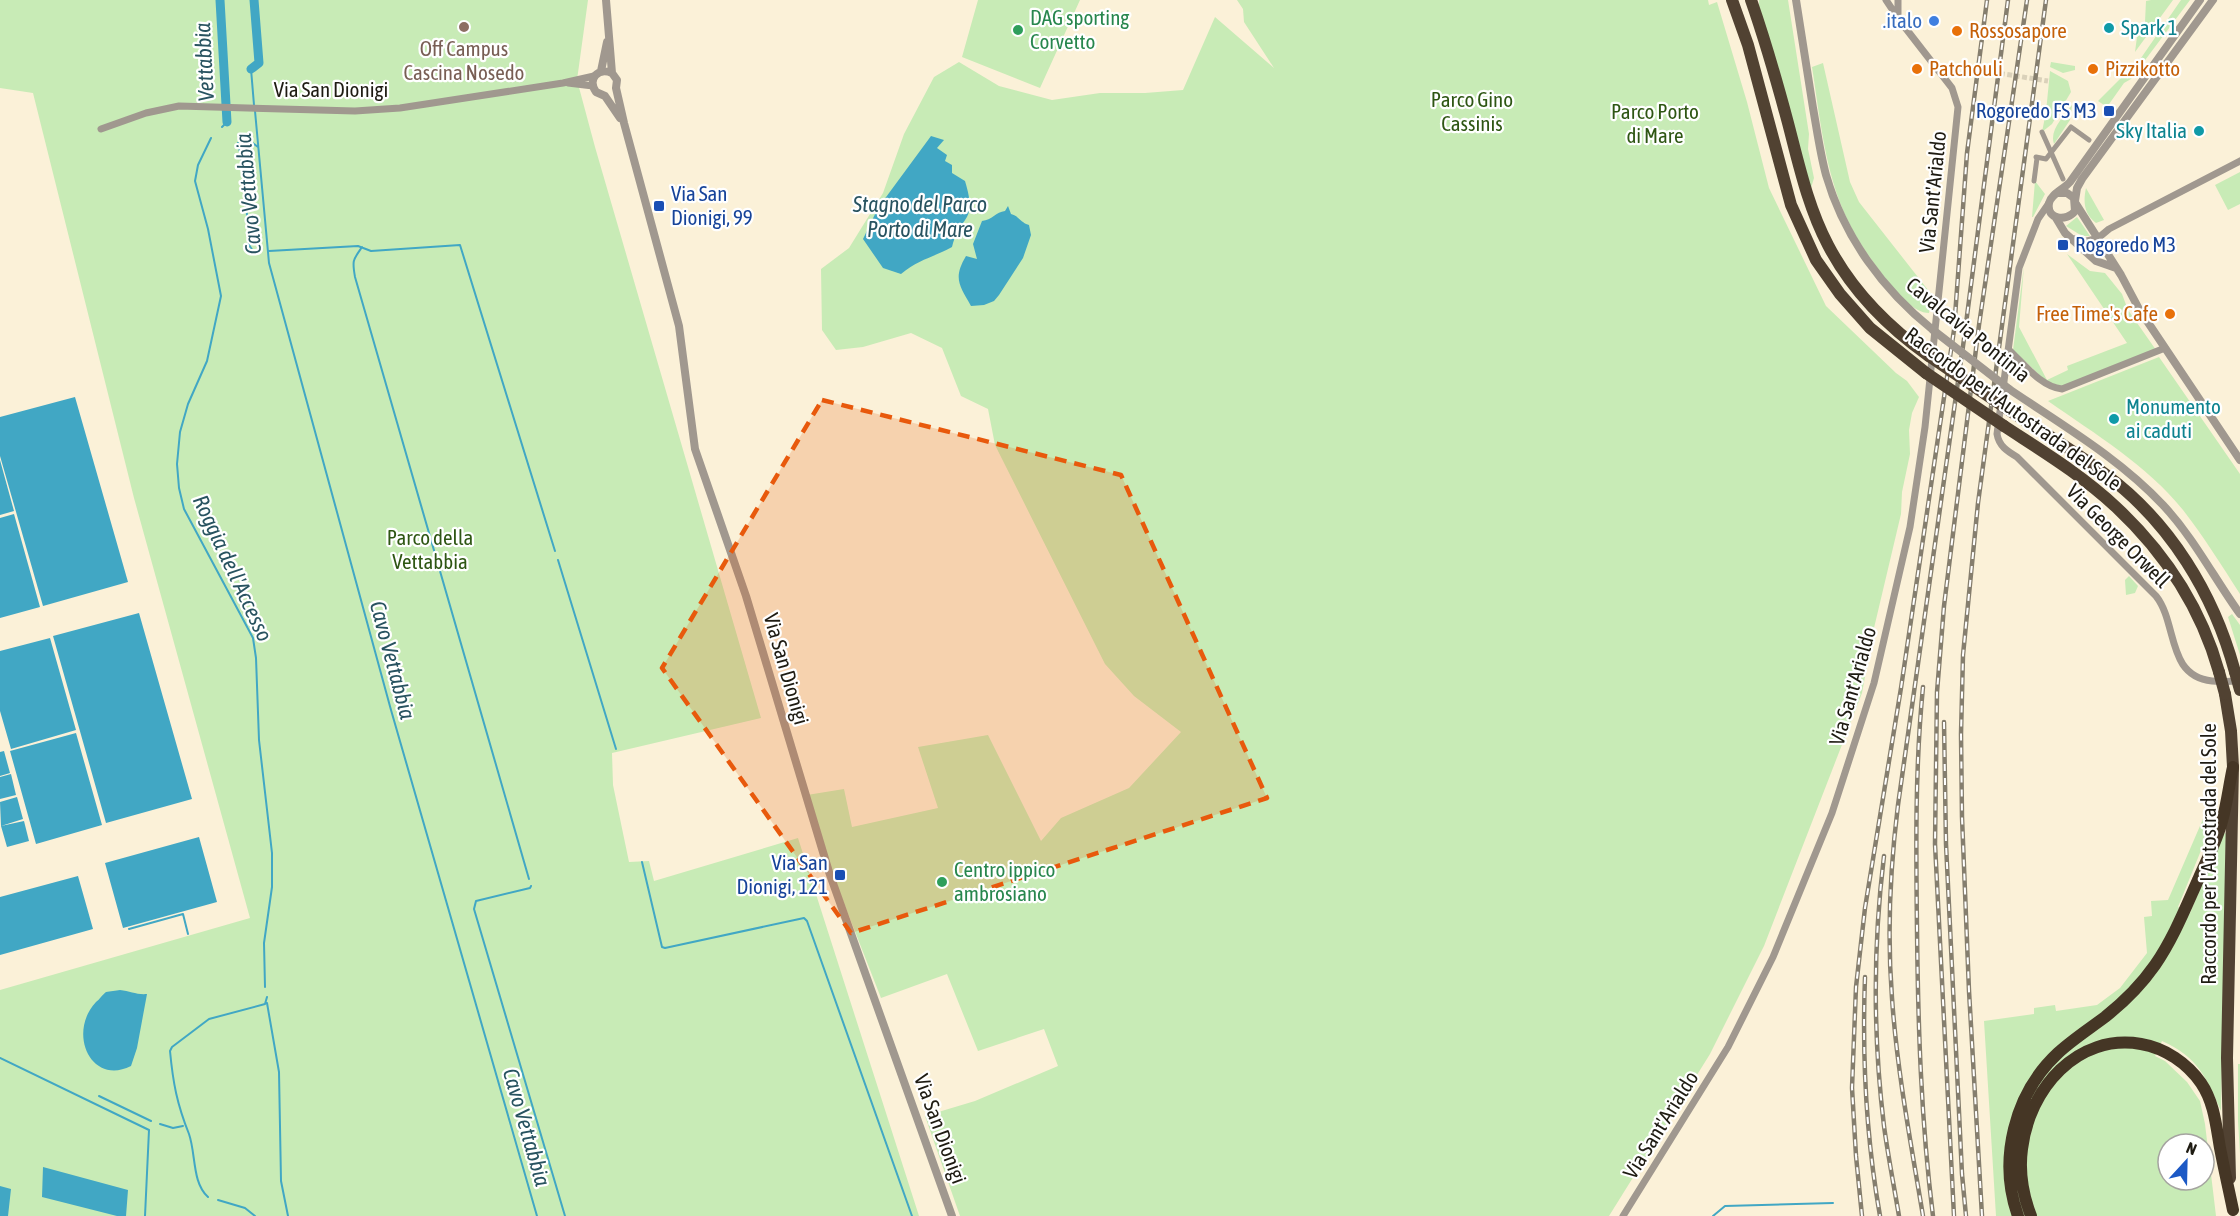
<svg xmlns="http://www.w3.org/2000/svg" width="2240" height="1216" viewBox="0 0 2240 1216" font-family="'Asap Condensed',sans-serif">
<rect width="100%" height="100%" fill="#fbf1d8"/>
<path fill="#c8ebb6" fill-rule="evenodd" d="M0,0H588L577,80L595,147L761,718L612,753L613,785L629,862L649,861L654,881L798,838L919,1216H0V990L250,918L134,498L33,93L0,88Z
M978,0H1080L1040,88L962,57Z
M1237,0H1708L1709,5L1717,2L1747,102L1769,188L1826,306L1896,373L1907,381L1919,397L1912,413L1909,430L1910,454L1902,492L1901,514L1874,628L1862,693L1764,946L1710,1054L1609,1216H960L925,1116L975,1101L1058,1066L1044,1029L978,1051L947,974L881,998L831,870L807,795L844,789L852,827L938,808L918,747L988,735L1041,841L1061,818L1129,788L1181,732L1134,696L1105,664L995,445L988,409L961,396L942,348L911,333L863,347L836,350L822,330L821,269L849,248L883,193L904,134L934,77L959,62L999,86L1052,100L1100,93H1145L1183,90L1215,17L1274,68L1244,22L1243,9Z
M1759,0H1788L1809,134L1808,149L1814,178L1811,188L1759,10Z
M2151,0H2173L2135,52L2137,37L2145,22L2146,1Z
M2181,0H2190L2131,79L2124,83L2107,107L2098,101L2141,58Z
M2051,62L2075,66V70L2063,73L2050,67Z
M1823,63L1850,182L1859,202L1932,295V299L1927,296L1926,297L1931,302L1929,313C1914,313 1900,295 1890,284C1874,264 1858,242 1847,219C1825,172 1820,118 1812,67Z
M2050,71L2068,81L2071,92L2052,124L2042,132L2046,112Z
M2072,105L2070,120L2054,144C2049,130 2064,116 2072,105Z
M2240,172V204L2228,210L2215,185Z
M2035,181L2045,194L2033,217H2032Z
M2086,188L2104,220L2096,223C2084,214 2083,202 2086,188Z
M2077,217L2090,236H2082L2066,226Z
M2067,254L2090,271L2105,273L2122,294L2128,310L2156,350L2065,387L2047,382L2013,350L2024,266L2019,327L2047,380L2068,370L2067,366L2127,343Z
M2159,357L2240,474V594C2222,566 2204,537 2183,510C2147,465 2095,434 2048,401Z
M2129,576L2138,586L2135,593L2126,595L2125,580Z
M2232,614L2240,625V655L2228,617Z
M2206,812L2215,816L2178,907L2190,913L2223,834L2226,833L2221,1111C2206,1077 2198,1057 2162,1041L2155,1056L2165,1061L2187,1082L2200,1101L2205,1124L2216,1216H1996L1984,1021L2034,1014V1008L2055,1005L2056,1011L2097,1005L2120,988L2147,953L2144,917L2152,916L2151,901L2168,900ZM2168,1144H2204V1180H2168Z
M2238,1064H2240V1154L2238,1121Z"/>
<path fill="#41a7c4" d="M931,136L944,140L937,148L947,155L945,161L952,165V173L965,181C978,224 961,213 952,247C932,258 919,259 901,274L883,268L863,239L878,208Z
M1008,206L1011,214C1019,216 1021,223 1029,225L1031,235L1023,258L999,295L994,301L984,305L971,306C959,285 953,278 966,256L977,259L973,244L982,221C992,220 996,212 1005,211Z
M75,397L128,582L43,606L0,456V417Z
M0,460L14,511L0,515Z
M14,514L40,607L0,618V518Z
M139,613L192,799L106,823L53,636Z
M50,638L76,730L11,749L0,711V651Z
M76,733L102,825L36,844L10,751Z
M4,751L10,773L0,776V752Z
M11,774L16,795L0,799V777Z
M17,797L23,819L1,826L0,802Z
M24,821L29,841L7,847L1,826Z
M199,837L217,902L123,928L105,863Z
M78,876L93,929L0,955V897Z
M120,990C130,991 137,995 147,994L137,1048L131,1066C91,1086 67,1033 96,1002C99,1000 103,994 106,992C110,991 116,991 120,990Z
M43,1167L128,1190L126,1216H117L42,1197Z
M0,1186L11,1189L8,1216H0Z"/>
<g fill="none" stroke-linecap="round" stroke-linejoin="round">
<path stroke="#41a7c4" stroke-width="2" d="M251,69L254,105
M255,111L269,263L391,710L537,1216
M222,127L227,122
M211,138L198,165L195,181L208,229L221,296L207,361L188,404L180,432L177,464L179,488L184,509L253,638L256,658L259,740L272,853V887L264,943L265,987
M246,138L258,147
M238,143L244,171L249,245L253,251
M362,247C353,260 352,260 355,277L529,879
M269,251L358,246L371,251L460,245L555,551
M558,560L616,749
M642,862L662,947L665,948L804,918L807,921L912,1216
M531,886L530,888L476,901L474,909L565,1216
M129,929L183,914L188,934
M267,1003L279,1072L281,1181L288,1216
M0,1058L149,1130L145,1216
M99,1096L151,1121
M160,1124L173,1128L183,1126
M208,1197C192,1183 196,1154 189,1134C177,1104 173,1083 170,1051L172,1047L209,1019L265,1004L267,997
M218,1200L245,1208L255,1216
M1713,1216L1725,1206L1833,1203"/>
<path stroke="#41a7c4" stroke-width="9" d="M220,0L227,122
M251,69L259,63L254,0"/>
<path stroke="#dad1ba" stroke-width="5" stroke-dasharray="5 2.5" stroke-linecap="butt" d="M1985,71L2048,81"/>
<path stroke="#a0988f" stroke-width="5" d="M2042,132L2063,179
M2036,157L2046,159L2071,127L2089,140
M2034,181L2037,158"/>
<path stroke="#a0988f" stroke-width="7" d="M1898,0V16
M568,83L593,86
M101,129L146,113L179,106L355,111L400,108L563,83L594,76
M2049,203L2038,219L2019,268L1997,434C1999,446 2007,451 2017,457L2156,596C2178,624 2166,676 2212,681C2221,682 2231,681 2240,681
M2097,239L2109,229L2240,161
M2009,350C2024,364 2041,387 2062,389L2165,348
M1623,1216L1728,1047L1773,957L1832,813L1874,683L1910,527L1925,427L1958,107L1952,88L1900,21L1886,0"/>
<path stroke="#a0988f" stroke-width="8" d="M606,0L612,73L617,80L616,88L624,123L679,326L695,449L746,596L829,872L952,1216
M1796,0C1802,36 1807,72 1813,108C1817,130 1820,153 1826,175C1844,237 1883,290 1933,330
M601,71L607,42
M612,73C598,67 587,79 596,92L605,96L620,118
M2058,193H2067L2074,198L2075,211C2067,222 2046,220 2049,203C2051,194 2064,189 2070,182L2200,0
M2075,201L2077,188L2082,179L2213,0
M2076,204L2121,275L2139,309L2240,460
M2056,218L2065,233L2096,261L2116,268
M2072,239L2085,242L2097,239
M2009,389C2062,425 2119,458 2163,505C2194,538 2214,578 2240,614"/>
<path stroke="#514232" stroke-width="12" d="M1732,0L1748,45L1791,205L1816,260L1840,294L1870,328L1926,373
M1751,0C1765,40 1777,82 1788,123C1799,165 1808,207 1828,245C1852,291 1888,327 1929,356
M2006,408C2039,430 2073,450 2105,474C2170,522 2214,594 2235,672
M2004,426C2042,451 2082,475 2116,507C2164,552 2201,608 2219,672
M2225,694L2231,731L2233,767L2227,1058L2230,1178"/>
<path stroke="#453625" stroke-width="12" d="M2018,1216C1998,1160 2014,1094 2058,1053C2072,1040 2089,1029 2105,1017C2124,1002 2141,985 2155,965C2173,939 2185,909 2198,880C2206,861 2217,841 2222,821C2227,804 2229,785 2233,767
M2031,1216C2023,1195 2019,1171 2022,1149C2029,1089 2077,1033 2141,1044C2165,1048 2187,1063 2201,1083C2214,1102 2216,1125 2220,1148C2224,1169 2229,1190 2233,1210"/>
<defs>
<path id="rail" d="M1923,687C1915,768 1916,848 1917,929C1918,1025 1921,1121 1933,1216
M1944,722L1946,844L1962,1174L1966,1216
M1884,856C1873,946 1873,1036 1884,1126C1888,1156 1894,1186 1899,1216
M1865,977C1862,1057 1866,1137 1880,1216
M1862,1216L1856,1156L1852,1088L1856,987L1865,908L1901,688L1954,330L1967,153L1987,0
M1923,1216C1911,1144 1897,1071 1892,998C1887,934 1890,869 1898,805L1964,339L2008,0
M1954,1216L1935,844L1937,692L1944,606L1979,325L2027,0
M1982,1216L1969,991L1962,817L1961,734L1963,655L1978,503L2046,0"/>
</defs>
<use href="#rail" stroke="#857e6e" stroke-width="4.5"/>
<use href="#rail" stroke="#fff" stroke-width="2" stroke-dasharray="7" stroke-linecap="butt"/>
<path stroke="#a0988f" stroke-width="8" d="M1933,330L2009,389"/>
<path stroke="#514232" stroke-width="12" d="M1929,356L2006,408
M1926,373L2004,426
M2219,672L2225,694
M2235,672L2240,690"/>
</g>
<path fill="#e8590c" fill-opacity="0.2" stroke="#e8590c" stroke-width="4.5" stroke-dasharray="12 8" stroke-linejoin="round" d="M822,400L1121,475L1267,798L851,933L662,668Z"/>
<circle fill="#3f7fe0" stroke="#fff" stroke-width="2" cx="1934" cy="21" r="6"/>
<circle fill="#8d6e63" stroke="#fff" stroke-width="2" cx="464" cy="27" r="6"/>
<g fill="#0f9aa8" stroke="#fff" stroke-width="2">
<circle cx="2109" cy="28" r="6"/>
<circle cx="2199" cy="131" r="6"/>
<circle cx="2114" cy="419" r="6"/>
</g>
<g fill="#2e9e5b" stroke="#fff" stroke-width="2">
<circle cx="1018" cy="30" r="6"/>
<circle cx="942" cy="882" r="6"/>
</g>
<g fill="#e8710a" stroke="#fff" stroke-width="2">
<circle cx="1957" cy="31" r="6"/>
<circle cx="1917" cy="69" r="6"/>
<circle cx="2093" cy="69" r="6"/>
<circle cx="2170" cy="314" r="6"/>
</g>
<g fill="#1a4fb4" stroke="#fff" stroke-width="2">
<rect x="2103" y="105" width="12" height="12" rx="3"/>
<rect x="653" y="200" width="12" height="12" rx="3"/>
<rect x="2057" y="239" width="12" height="12" rx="3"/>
<rect x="834" y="869" width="12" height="12" rx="3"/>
</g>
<g text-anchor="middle" stroke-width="4.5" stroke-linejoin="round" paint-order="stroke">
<g font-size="21" fill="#27864d" stroke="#fff" text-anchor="start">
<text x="1030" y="25">DAG sporting<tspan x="1030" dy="24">Corvetto</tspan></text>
<text x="954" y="877">Centro ippico<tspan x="954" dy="24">ambrosiano</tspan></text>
</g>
<g font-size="21" fill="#366cbe" stroke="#fff" text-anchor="end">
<text x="1922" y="28">.italo</text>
</g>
<g font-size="21" fill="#0d838f" stroke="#fff" text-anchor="start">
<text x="2121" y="35">Spark 1</text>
<text x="2187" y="138" text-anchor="end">Sky Italia</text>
<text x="2126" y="414">Monumento<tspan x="2126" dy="24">ai caduti</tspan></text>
</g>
<g font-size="21" fill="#c56008" stroke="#fff" text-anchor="start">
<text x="1969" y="38">Rossosapore</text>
<text x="1929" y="76">Patchouli</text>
<text x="2105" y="76">Pizzikotto</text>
<text x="2158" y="321" text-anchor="end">Free Time's Cafe</text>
</g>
<g font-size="21" fill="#785e54" stroke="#fff">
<text x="464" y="56">Off Campus<tspan x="464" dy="24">Cascina Nosedo</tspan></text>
</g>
<g font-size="21" fill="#1e1b12" stroke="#fff">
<text x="331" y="97">Via San Dionigi</text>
<text transform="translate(1933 192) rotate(-84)" y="7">Via Sant'Arialdo</text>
<text transform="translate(1968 330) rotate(39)" y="7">Cavalcavia Pontinia</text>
<text transform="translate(2013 409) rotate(36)" y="7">Raccordo per l'Autostrada del Sole</text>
<text transform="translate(2118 536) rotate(45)" y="7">Via George Orwell</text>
<text transform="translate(786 669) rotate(74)" y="7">Via San Dionigi</text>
<text transform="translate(1853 686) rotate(-74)" y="7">Via Sant'Arialdo</text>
<text transform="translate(2209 854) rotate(-90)" y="7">Raccordo per l'Autostrada del Sole</text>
<text transform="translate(1661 1125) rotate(-58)" y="7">Via Sant'Arialdo</text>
<text transform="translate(940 1129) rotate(70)" y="7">Via San Dionigi</text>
</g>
<g font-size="21" fill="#2e5613" stroke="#fff">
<text x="1472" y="107">Parco Gino<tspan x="1472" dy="24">Cassinis</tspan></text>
<text x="1655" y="119">Parco Porto<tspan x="1655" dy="24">di Mare</tspan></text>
<text x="430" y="545">Parco della<tspan x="430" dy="24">Vettabbia</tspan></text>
</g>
<g font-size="21" fill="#164399" stroke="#fff" text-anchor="end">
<text x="2097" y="118">Rogoredo FS M3</text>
<text x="671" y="201" text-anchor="start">Via San<tspan x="671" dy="24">Dionigi, 99</tspan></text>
<text x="2075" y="252" text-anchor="start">Rogoredo M3</text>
<text x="828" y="870">Via San<tspan x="828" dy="24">Dionigi, 121</tspan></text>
</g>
<g font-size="22" font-style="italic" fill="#285360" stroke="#fff">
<text transform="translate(204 62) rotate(-93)" y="8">Vettabbia</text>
<text transform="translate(248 194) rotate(-95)" y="8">Cavo Vettabbia</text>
<text x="920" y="212">Stagno del Parco<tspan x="920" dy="25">Porto di Mare</tspan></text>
<text transform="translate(233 568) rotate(65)" y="8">Roggia dell'Accesso</text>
<text transform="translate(393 660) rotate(75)" y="8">Cavo Vettabbia</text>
<text transform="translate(527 1127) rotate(74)" y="8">Cavo Vettabbia</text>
</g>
</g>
<g transform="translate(2186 1162) rotate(22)"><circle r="28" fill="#ffffff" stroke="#a5a4a0" stroke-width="1.5"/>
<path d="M0-4.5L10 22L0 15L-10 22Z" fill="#1c59c5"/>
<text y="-9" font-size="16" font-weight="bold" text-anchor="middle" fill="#1e1b12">N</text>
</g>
</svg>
